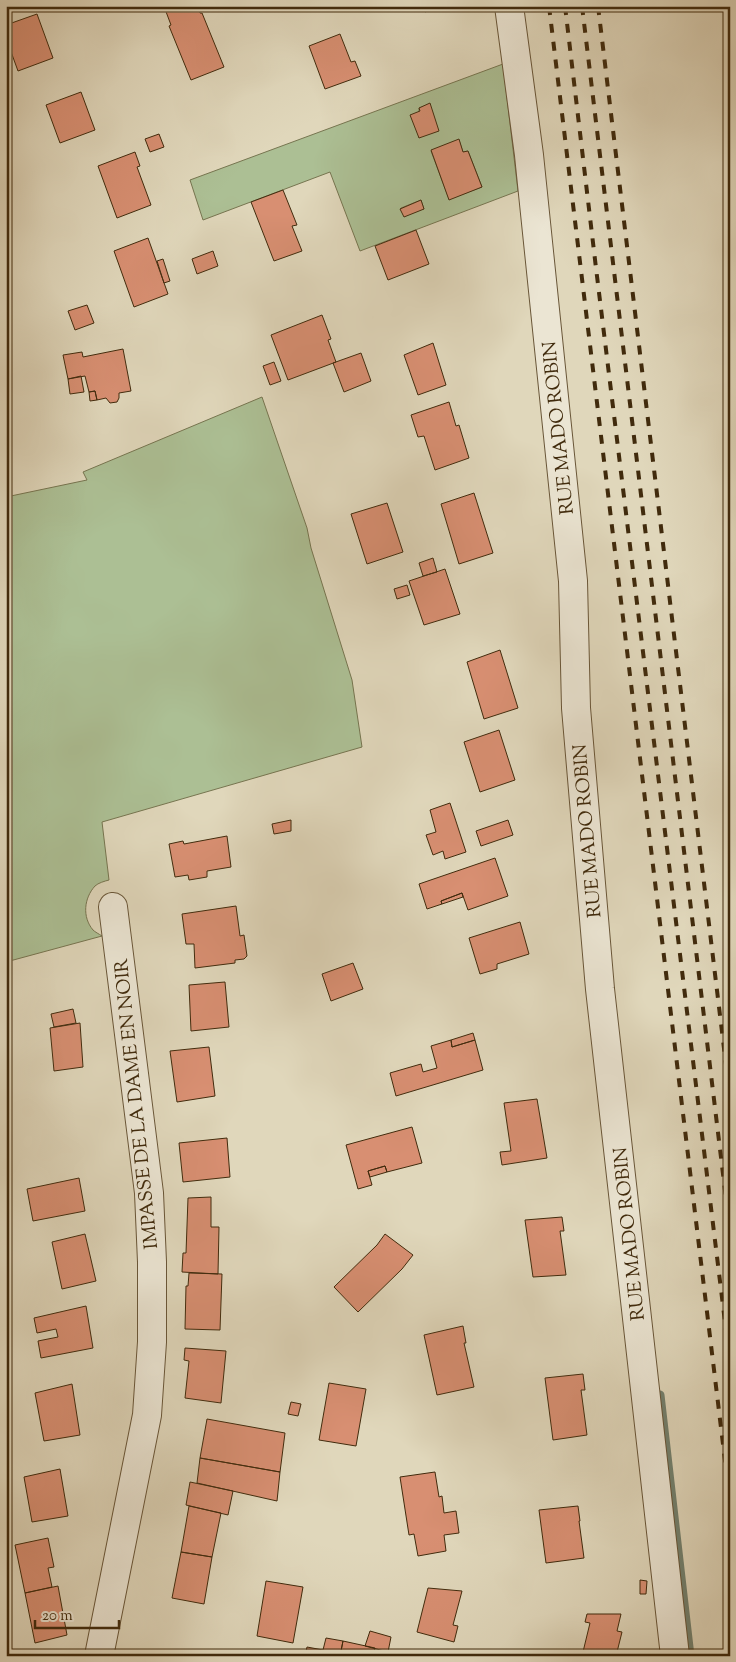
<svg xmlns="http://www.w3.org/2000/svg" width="736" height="1662" viewBox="0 0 736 1662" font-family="'Sorts Mill Goudy',serif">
<rect width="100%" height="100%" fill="#e0d7bb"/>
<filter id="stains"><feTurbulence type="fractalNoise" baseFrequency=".004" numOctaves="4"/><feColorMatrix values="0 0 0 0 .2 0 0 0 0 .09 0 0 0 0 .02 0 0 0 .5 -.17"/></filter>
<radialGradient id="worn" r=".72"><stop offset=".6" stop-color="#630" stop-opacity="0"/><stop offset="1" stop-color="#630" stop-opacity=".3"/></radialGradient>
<path fill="#acbf94" stroke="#767550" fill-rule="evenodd" d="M503,64L518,191L360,251L330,172L203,220L190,180ZM430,104L419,138V108ZM459,140L463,152L468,151L482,187L449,199L431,151ZM421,200L424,209H400L401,208Z
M262,397L307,528L311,548L352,680L362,747L102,822L109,880C105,881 98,883 95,886C84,898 82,917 93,930C95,932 99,934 102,936L6,962V497L87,480L83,472Z"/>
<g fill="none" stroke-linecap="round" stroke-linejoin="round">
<path stroke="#73816f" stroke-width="9" d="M660,1395L690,1656"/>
</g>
<path fill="#d88f72" stroke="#412b0d" d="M171,6H198L200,13H202L224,67L191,80L169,26L171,25L165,9Z
M423,6H439L425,12Z
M37,14L53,58L18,71L6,38V25Z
M340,34L351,62L355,61L361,76L325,89L309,46Z
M81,92L95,130L60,143L46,105Z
M430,103L439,131L419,138L410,115L420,111L419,108Z
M159,134L164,147L150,152L145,139Z
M459,139L463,152L468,151L482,187L449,200L431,150Z
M135,152L140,166L137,167L151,205L117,218L98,166Z
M283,190L297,225L292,226L302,251L274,261L251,202Z
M421,200L424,209L404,217L400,209Z
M416,230L429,264L388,280L375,246Z
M148,238L168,294L134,307L114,251Z
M213,251L218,266L197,274L192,259Z
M163,259L170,281L164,283L157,261Z
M87,305L94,323L75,330L68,311Z
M322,315L331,339L328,340L336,362L288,380L271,335Z
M433,343L446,385L418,395L404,355Z
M123,349L131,391L119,393V398L117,402L110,403L106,398L97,400L95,391L89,392L85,376L68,379L63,355L82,352L83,357Z
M361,353L371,381L344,392L333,363Z
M274,362L281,381L270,385L263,366Z
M81,376L84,392L70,394L68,379Z
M95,391L97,400L90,401L89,392Z
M449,402L456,426L459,425L469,458L435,470L424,436L418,437L411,415Z
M474,493L493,553L459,564L441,504Z
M387,503L403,552L367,564L351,514Z
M433,558L437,572L423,576L419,563Z
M445,569L460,614L424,625L409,581Z
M407,585L410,595L397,599L394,589Z
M500,650L518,708L484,719L467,662Z
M499,730L515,780L480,792L464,742Z
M450,803L466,852L445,859L443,851L433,855L426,835L436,832L430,810Z
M291,820V831L274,834L272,824Z
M508,820L513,835L481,846L476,831Z
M227,836L231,867L207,871V877L189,880L188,875L175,877L169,844L183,841L184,844Z
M495,858L508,896L468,910L462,893L441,901L442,904L427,909L419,884Z
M462,893L463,897L442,904L441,901Z
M236,906L240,936L244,935L247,956L244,959L235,960V963L195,968L194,944H186L182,914Z
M520,922L529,954L497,964V969L480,974L469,938Z
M353,963L363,989L331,1001L322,974Z
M225,982L229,1027L191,1031L189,985Z
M73,1009L76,1023L54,1027L51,1014Z
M80,1023L83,1067L54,1071L50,1028Z
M473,1033L475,1040L452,1047L451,1040Z
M451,1040L452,1047L475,1040L483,1070L396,1096L390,1073L421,1064L423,1072L437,1068L431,1046Z
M209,1047L215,1096L177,1102L170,1051Z
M537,1099L547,1158L502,1165L500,1152L511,1151L504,1103Z
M412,1127L422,1163L387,1172L385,1166L368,1171L372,1185L358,1189L346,1145Z
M227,1138L230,1177L183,1182L179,1143Z
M385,1166L387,1172L370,1177L368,1171Z
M79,1178L85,1211L33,1221L27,1189Z
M211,1197V1227H219L218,1274L182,1272L183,1253H186L188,1198Z
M562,1217L564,1231H560L566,1275L533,1277L525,1220Z
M85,1234L96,1281L62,1289L52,1242Z
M385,1234L413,1255L402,1269L358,1312L334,1287L377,1245Z
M189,1273L222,1274L220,1330L185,1329L186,1286H188Z
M86,1306L93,1348L41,1358L38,1341L58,1337L56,1329L37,1333L34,1318Z
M463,1326L466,1343H464L474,1387L437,1395L424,1335Z
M185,1348L226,1351L221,1403L185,1398L189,1361L184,1360Z
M583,1374L585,1390H581L587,1435L553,1440L545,1378Z
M329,1383L366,1389L356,1446L319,1440Z
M72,1384L80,1435L44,1441L35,1393Z
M291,1402L301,1404L298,1416L288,1414Z
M207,1419L285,1433L280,1472L200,1458Z
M200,1458L280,1472L277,1501L197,1483Z
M60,1469L68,1516L32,1522L24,1477Z
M435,1472L439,1497L442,1496L444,1513L456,1511L459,1533L444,1535L446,1551L418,1556L414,1534L409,1535L400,1477Z
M190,1482L233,1491L228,1515L186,1505Z
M189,1506L221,1513L212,1557L181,1552Z
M578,1506L580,1521H579L584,1558L546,1563L539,1510Z
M48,1538L54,1567L48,1568L52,1587L25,1593L15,1545Z
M181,1552L212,1557L204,1604L172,1598Z
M640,1580L647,1581L646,1594H640Z
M266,1581L303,1587L293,1643L257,1636Z
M58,1586L67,1635L35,1643L25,1593Z
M428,1588L462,1591L453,1625L458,1626L454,1642L417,1632Z
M587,1614H621L617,1631L622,1632L616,1656H582L590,1623L585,1622Z
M370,1631L391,1637L388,1652L365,1646Z
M326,1638L343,1641L340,1656H305L307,1647L323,1650Z
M343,1641L375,1648L373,1656H340Z"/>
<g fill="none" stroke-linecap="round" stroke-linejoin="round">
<defs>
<path id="minor" d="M509,6L529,155L573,581L576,708L600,989L675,1656
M99,1656L147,1415L152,1342V1262L149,1193L113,907"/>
</defs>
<use href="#minor" stroke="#695638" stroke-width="30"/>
<use href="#minor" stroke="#ebe5d3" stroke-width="28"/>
<path stroke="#412b0d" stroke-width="4" stroke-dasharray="9 9" stroke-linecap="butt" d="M549,6L730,1502
M565,6L596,268L730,1363
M582,6L730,1232
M598,6L730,1098"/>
</g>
<g text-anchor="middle" stroke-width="5" stroke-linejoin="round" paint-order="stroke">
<g font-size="19" fill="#412b0d" stroke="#ebe5d3">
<text transform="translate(557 428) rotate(-96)" y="7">RUE MADO ROBIN</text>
<text transform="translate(586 831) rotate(-95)" y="7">RUE MADO ROBIN</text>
<text transform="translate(135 1104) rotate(-96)" y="7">IMPASSE DE LA DAME EN NOIR</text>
<text transform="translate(628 1234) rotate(-96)" y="7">RUE MADO ROBIN</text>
</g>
</g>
<rect width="736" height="1662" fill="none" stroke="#e0d7bb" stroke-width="25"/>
<rect x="8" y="8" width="721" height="1647" fill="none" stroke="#412b0d" stroke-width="2.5"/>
<rect x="12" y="12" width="711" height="1637" fill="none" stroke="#412b0d"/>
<path d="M35 1620v8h84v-8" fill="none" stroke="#412b0d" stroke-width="2.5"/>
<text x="42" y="1620" font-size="15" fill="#412b0d" stroke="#ebe5d3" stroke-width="4" paint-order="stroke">20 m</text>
<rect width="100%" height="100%" filter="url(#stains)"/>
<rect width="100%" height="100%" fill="url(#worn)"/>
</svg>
